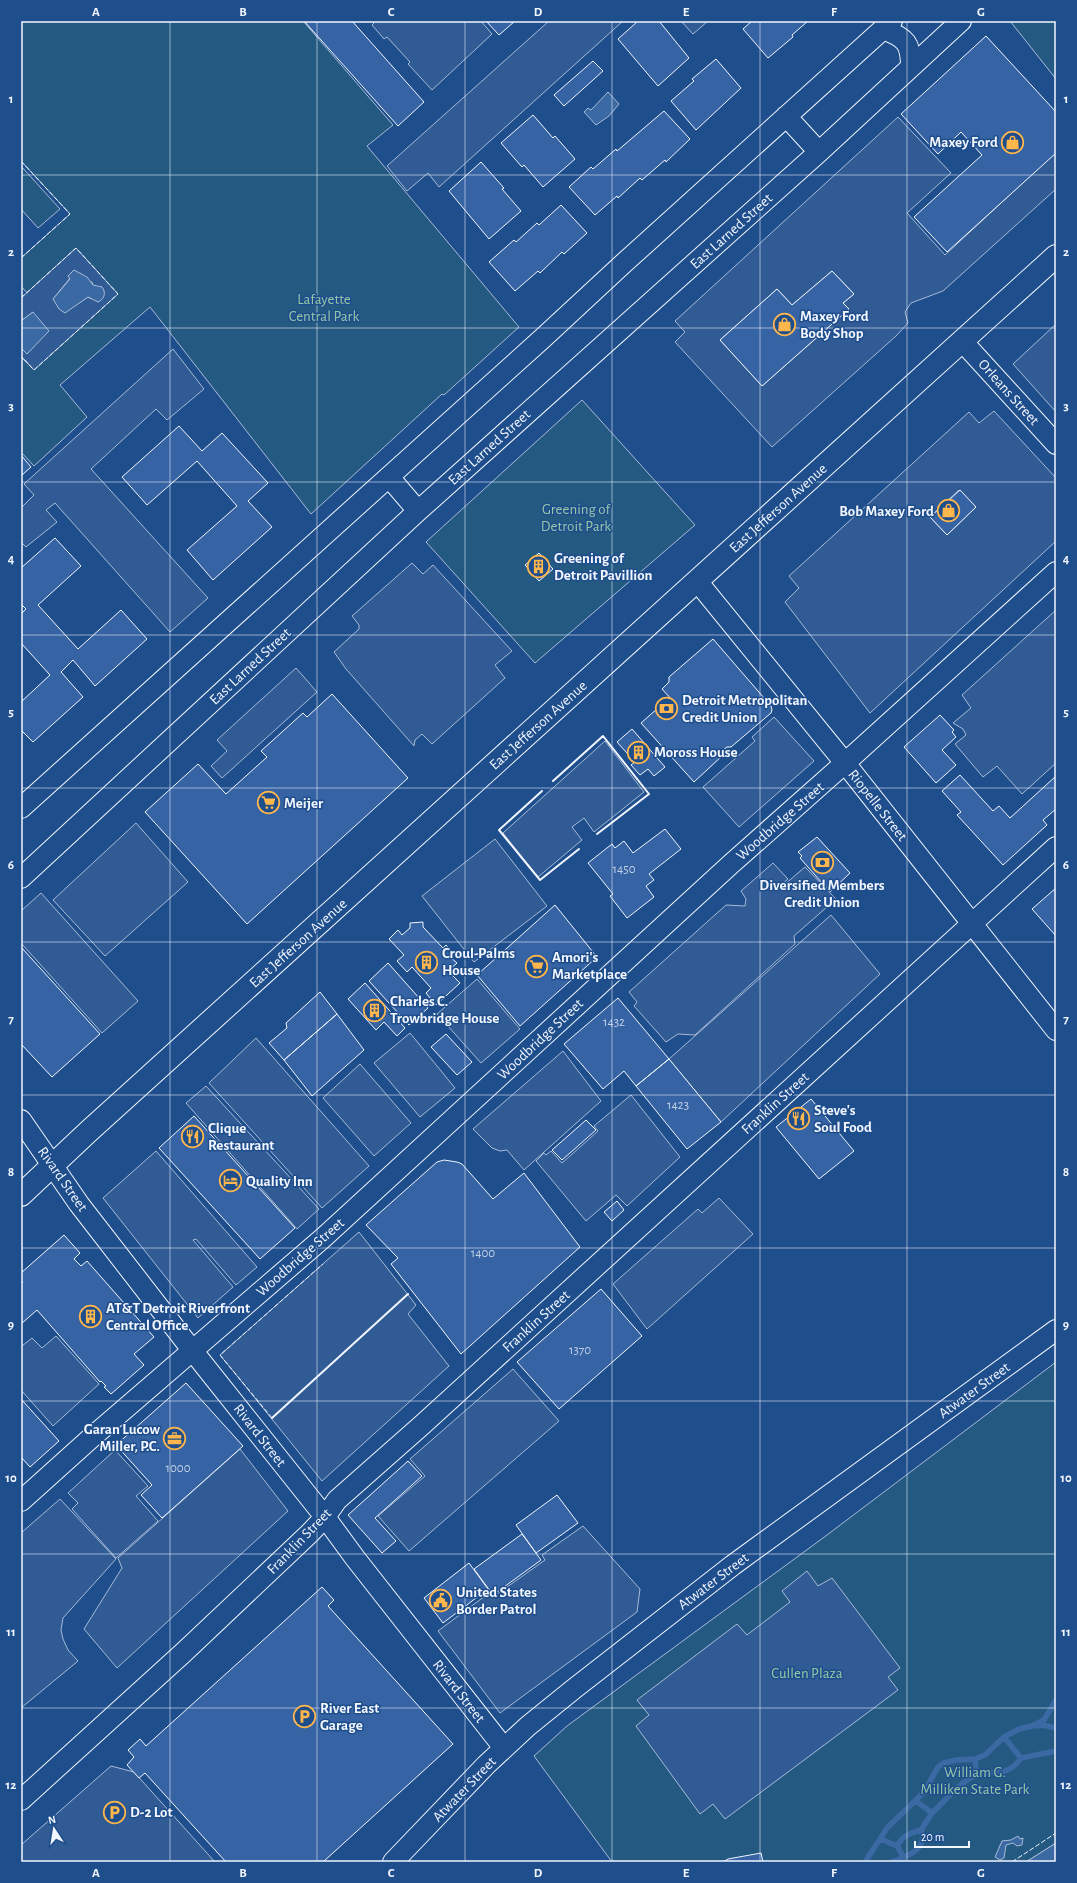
<svg xmlns="http://www.w3.org/2000/svg" width="1077" height="1883" viewBox="0 0 1077 1883" font-family="'Alegreya Sans',sans-serif">
<rect width="100%" height="100%" fill="#1f4e8c"/>
<path fill="#245a82" stroke="#a8bbd7" d="M21,21H303L393,125L367,146L519,327L444,395L442,394L311,514L150,307L60,385L87,417L34,466L21,452V357L34,370L76,248L27,293L21,286V258L70,214L21,161Z
M1010,21H1056V79Z
M21,166L60,209L38,228L21,209Z
M582,400L695,525L535,663L426,542Z
M1056,1362V1843L1026,1862H612L534,1756L567,1726L827,1535Z"/>
<path fill="#305b95" stroke="#a8bbd7" fill-rule="evenodd" d="M372,21H481L492,34L432,90L408,64L410,62L387,37L384,39L372,25L374,23Z
M549,21H623L439,187L428,173L407,191L387,166Z
M681,21H708L693,34Z
M898,117L951,173L907,213L945,255L1056,152V189L943,291L911,303L905,312L908,323L896,336L772,447L675,342L685,332L675,321ZM832,271L854,294L843,303L848,310L762,386L720,340L777,289L792,305Z
M76,248L118,294L34,370L21,356V348L27,354L33,312L21,321V298ZM70,278L92,282L93,286L91,299L88,297L65,312L53,299Z
M1056,324V412L1013,364Z
M173,349L204,389L167,420L156,409L91,469L208,598L170,632L55,503L46,510L57,522L26,547L21,542V508L34,495L24,484Z
M994,411L1056,478V541L870,713L785,602L799,588L789,576L969,412L979,423ZM959,490L976,507L947,535L930,517Z
M412,563L423,574L433,565L512,651L495,665L505,678L432,744L422,734L415,740L414,746L346,669L334,652L359,629V625L352,616Z
M1056,610V763L1022,794L997,766L983,777L955,744L966,735L963,729L953,723L971,708L962,695Z
M296,668L317,692L222,778L211,766L227,751L217,740Z
M774,717L814,761L739,827L703,787L755,741L752,737Z
M605,741L644,792L594,832L584,818L572,827L582,840L538,877L503,833Z
M136,823L188,882L105,956L53,900Z
M495,839L547,906L474,962L422,896Z
M773,863L788,879L776,889L777,891L805,867L836,899L794,936L795,944L695,1035L678,1034L666,1042L634,1006L637,1002L629,992L726,905L745,906L746,899L741,891Z
M41,893L138,1001L102,1033L21,943V911Z
M831,915L880,974L721,1122L669,1059Z
M477,979L520,1029L481,1063L437,1014Z
M410,1033L455,1088L420,1117L374,1063Z
M256,1038L369,1166L322,1208L209,1083Z
M563,1051L601,1101L524,1170L507,1150L500,1151L492,1148L473,1129Z
M360,1064L411,1123L374,1156L323,1098Z
M206,1086L319,1209L297,1229L186,1103Z
M631,1095L680,1157L627,1206L616,1195L586,1221L536,1161L544,1153L546,1155L551,1151L562,1163L598,1131L594,1126Z
M156,1151L257,1267L236,1285L196,1239L193,1240L233,1287L198,1318L103,1198Z
M719,1198L753,1234L647,1329L613,1284L698,1209L702,1213Z
M359,1232L416,1305L408,1314L449,1366L322,1481L220,1355Z
M56,1336L99,1384L53,1426L21,1390V1345L22,1346L32,1338L42,1348Z
M513,1369L559,1421L409,1551L378,1516L425,1476L410,1459Z
M240,1449L288,1511L117,1668L84,1629L122,1568L118,1558Z
M115,1450L148,1486L136,1496L158,1521L116,1558L72,1509L78,1503L68,1493Z
M60,1499L116,1559L63,1618L61,1630L63,1639L68,1650L78,1661L21,1708V1533Z
M583,1526L640,1589L637,1612L500,1713L438,1631L489,1593L493,1597L545,1560L542,1555Z
M807,1571L818,1586L832,1578L900,1668L888,1677L898,1690L725,1819L713,1804L700,1814L636,1726L649,1715L637,1700L737,1624L747,1635L790,1602L782,1591Z
M111,1766L134,1772L215,1862H21V1845Z"/>
<path fill="#3b69a3" stroke="#a8bbd7" d="M608,92L619,104L609,116L596,125L584,112L588,108L591,110Z
M74,270L87,277L93,285L102,287C106,292 105,299 98,302L88,297L65,313L59,309L53,299L70,279L68,276Z
M33,312L49,331L27,354L21,348V321Z
M1018,1836L1020,1839L1023,1838L1022,1845L1017,1846L1013,1843L1006,1845L1004,1858L1000,1860L995,1857L1002,1841L1011,1840Z
M1056,1843V1862H1026Z"/>
<g fill="none" stroke-linecap="round" stroke-linejoin="round">
<path stroke="#3b69a3" stroke-width="5.5" d="M1037,1726L1043,1725L1056,1728
M1004,1737L1021,1758
M974,1776L976,1769L975,1759
M916,1801L932,1813C944,1802 960,1782 974,1776C993,1767 1006,1780 1021,1758L1056,1751
M881,1839L897,1846C902,1836 910,1833 921,1830L932,1813
M897,1846L904,1858
M865,1862L887,1828L924,1792L938,1767L944,1763L956,1760L975,1759L985,1755L1004,1737L1019,1729L1032,1726L1044,1720L1056,1700
M892,1862C906,1857 929,1849 921,1830"/>
</g>
<path fill="#3563a3" stroke="#f2f6ff" d="M304,21H352L424,102L398,126Z
M486,21H515L499,35Z
M638,21H659L689,58L658,86L618,39Z
M752,21H808L792,35L793,37L768,58L743,29Z
M986,36L1056,112V153L947,252L914,217L982,155L961,132L938,154L901,114Z
M716,59L741,88L696,130L671,101L694,81L692,79Z
M593,61L603,71L564,106L554,95Z
M664,111L690,139L666,162L665,160L642,180L640,178L618,198L617,196L595,215L569,187L591,167L593,169L616,149L617,151Z
M533,115L553,138L555,136L575,159L543,187L524,165L522,167L501,143Z
M481,162L504,188L502,189L521,211L489,239L449,191Z
M561,205L587,233L564,254L562,252L540,273L538,271L515,291L489,262L514,240L516,242L537,223L539,225Z
M832,271L854,294L843,303L849,309L762,386L720,340L777,289L792,305Z
M179,426L202,451L222,433L268,483L248,501L272,527L213,580L187,550L237,506L197,461L147,505L122,477Z
M21,455L31,467L21,476Z
M960,490L976,507L947,535L930,517Z
M55,538L81,566L38,605L78,649L121,610L147,639L95,686L73,660L61,672L83,697L33,742L21,730V702L50,675L21,643V614L26,609L21,604V568Z
M539,553L553,569L539,581L525,565Z
M713,639L771,706L772,710L771,713L731,747H727L719,753L722,756L694,782L641,723L658,708L673,701L662,689L669,682V677Z
M332,694L408,778L247,924L145,812L198,764L226,794L267,757L261,751L303,713L307,717Z
M940,715L954,730L952,732L956,737L942,750L956,765L936,783L904,747Z
M632,729L665,767L654,776L648,769L640,775L631,765L635,762L617,742Z
M960,775L993,811L999,806L1010,818L1056,776V809L1043,820L1047,825L1003,865L957,815L961,812L942,791Z
M665,829L681,849L649,874L654,880L646,886L654,897L627,918L610,896L613,894L588,863L612,844L615,848L624,841L633,853Z
M817,837L850,873L830,892L800,858L802,856L798,852Z
M1056,888V936L1032,909Z
M555,905L597,957L520,1026L477,975Z
M423,922V927L443,948L446,945L454,954L450,957L457,963L448,971L460,983L436,1005L426,993L431,988L412,967L407,972L397,961L404,955L389,939L398,930L402,935L410,928V923Z
M21,947L100,1034L52,1077L21,1044Z
M388,963L428,1008L409,1025L369,981Z
M365,983L405,1028L397,1036L384,1022L376,1030L348,999Z
M320,992L337,1014L284,1060L269,1043L287,1028L286,1023Z
M618,998L669,1059L636,1086L624,1071L603,1089L564,1044Z
M337,1014L364,1050L312,1096L284,1060Z
M446,1034L472,1062L457,1075L431,1047Z
M669,1059L721,1122L687,1149L636,1086Z
M811,1099L854,1151L819,1179L776,1127Z
M194,1116L295,1228L260,1259L159,1148Z
M586,1120L596,1130L562,1160L552,1150Z
M444,1160L457,1162L462,1164L493,1199L524,1173L580,1247L461,1354L391,1264L398,1258L366,1225L437,1162Z
M617,1201L624,1210L612,1221L604,1212Z
M64,1235L80,1253L74,1259L81,1266L87,1261L154,1337L134,1354L144,1365L111,1394L104,1387L106,1386L101,1381L100,1382L37,1310L21,1324V1283L23,1282L21,1280V1273Z
M601,1289L642,1336L559,1409L517,1362Z
M186,1383L243,1446L162,1518L141,1495L152,1485L116,1445Z
M21,1399L59,1441L30,1467L21,1457Z
M408,1461L422,1476L375,1518L396,1541L382,1553L348,1515Z
M557,1495L578,1523L536,1553L516,1525Z
M522,1534L541,1560L493,1595L474,1569Z
M469,1563L488,1589L443,1623L424,1598Z
M322,1587L334,1600L328,1606L453,1744L323,1862H226L145,1773L139,1778L127,1765L134,1757L128,1750L140,1739L146,1746Z
M761,1853L763,1862H723L728,1859Z"/>
<g fill="none" stroke-linecap="round" stroke-linejoin="round">
<defs>
<path id="minor" d="M883,29C906,38 911,43 911,67
M786,116L819,152
M962,341L1056,444
M389,477L418,511
M697,581L845,763L1056,1030
M21,808L543,338L625,262L892,21
M21,878L418,511L819,152L961,21
M21,1120L79,1204L192,1350L325,1517L355,1558L504,1748
M21,1501L91,1438L323,1238L731,864L845,763L1056,572
M21,1800L183,1653L310,1533L325,1517L337,1500L422,1425L1056,847
M393,1862L486,1765L528,1726L575,1688L733,1565L1056,1330"/>
<path id="major" d="M21,1195L89,1131L1056,256"/>
</defs>
<use href="#minor" stroke="#f2f6ff" stroke-width="22"/>
<use href="#major" stroke="#f2f6ff" stroke-width="24"/>
<use href="#minor" stroke="#1f4e8c" stroke-width="20"/>
<use href="#major" stroke="#1f4e8c" stroke-width="22"/>
<path stroke="#f2f6ff" stroke-width="1" stroke-dasharray="5 2" stroke-linecap="butt" d="M21,161L70,214L21,258
M21,298L76,248L118,294L34,370L21,356
M272,1418L220,1355L323,1264
M1012,1862L1056,1833"/>
<path stroke="#f2f6ff" stroke-width="2" d="M553,781L603,736L649,794L597,834
M542,791L499,830L540,880L579,849
M272,1418L408,1294"/>
</g>
<path fill="none" stroke="#f2f6ff" stroke-width="1" stroke-opacity="0.55" d="M170,21V1862M317,21V1862M465,21V1862M612,21V1862M760,21V1862M907,21V1862M21,175H1056M21,328H1056M21,482H1056M21,635H1056M21,788H1056M21,942H1056M21,1095H1056M21,1248H1056M21,1401H1056M21,1554H1056M21,1708H1056"/>
<defs>
<symbol id="shop-ring" viewBox="-11 -11 22 22"><circle r="9.5" fill="#1f4e8c" stroke="#ffb74d" stroke-width="1.5"/><path d="M-5-2.5h2.3a2.7 3.5 0 0 1 5.4 0H5L5.5 6h-11ZM-1.5-2.5h3a1.5 2.3 0 0 0-3 0Z" fill="#ffb74d"/></symbol>
<symbol id="building-ring" viewBox="-11 -11 22 22"><circle r="9.5" fill="#1f4e8c" stroke="#ffb74d" stroke-width="1.5"/><path d="M-4-6H4V6H1V3H-1V6H-4ZM-2.5-4.3h1.7v1.8h-1.7ZM.8-4.3h1.7v1.8H.8ZM-2.5-1h1.7V.8h-1.7ZM.8-1h1.7V.8H.8Z" fill="#ffb74d"/></symbol>
<symbol id="bank-ring" viewBox="-11 -11 22 22"><circle r="9.5" fill="#1f4e8c" stroke="#ffb74d" stroke-width="1.5"/><path d="M-6-4H6V4H-6ZM0-2.3a2.3 2.3 0 1 0 0 4.6a2.3 2.3 0 1 0 0-4.6Z" fill="#ffb74d"/></symbol>
<symbol id="supermarket-ring" viewBox="-11 -11 22 22"><circle r="9.5" fill="#1f4e8c" stroke="#ffb74d" stroke-width="1.5"/><path d="M-6-5.5h2.5l.6 2H6L4.5 2H-2.5L-4.4-4H-6ZM-1.5 3.2a1.3 1.3 0 1 0 .1 0ZM3 3.2a1.3 1.3 0 1 0 .1 0Z" fill="#ffb74d"/></symbol>
<symbol id="restaurant-ring" viewBox="-11 -11 22 22"><circle r="9.5" fill="#1f4e8c" stroke="#ffb74d" stroke-width="1.5"/><path d="M-5-6h1v4h1v-4h1v4h1v-4h1v5L-1.5 .5V6h-2V.5L-5-1ZM5-6V6H3V1.5H1.5Q1.5-4 5-6Z" fill="#ffb74d"/></symbol>
<symbol id="hotel-ring" viewBox="-11 -11 22 22"><circle r="9.5" fill="#1f4e8c" stroke="#ffb74d" stroke-width="1.5"/><path d="M-6-4.5h1.5V1H6V5H4.5V3h-9V5H-6ZM-4 0a1.8 1.8 0 1 1 3.6 0ZM.5 0V-2.5h3Q6-2.5 6 0Z" fill="#ffb74d"/></symbol>
<symbol id="office-ring" viewBox="-11 -11 22 22"><circle r="9.5" fill="#1f4e8c" stroke="#ffb74d" stroke-width="1.5"/><path d="M-6-3h4V-5.5h4V-3h4V5H-6ZM-1-4.5V-3h2v-1.5ZM-6 0V1H6V0Z" fill="#ffb74d"/></symbol>
<symbol id="civic-ring" viewBox="-11 -11 22 22"><circle r="9.5" fill="#1f4e8c" stroke="#ffb74d" stroke-width="1.5"/><path d="M-.6-6.5H3V-4.5H.6V-3L4-1V1h2V6H-6V1h2V-1L-.6-3ZM-1.2 2.5V6h2.4V2.5Z" fill="#ffb74d"/></symbol>
<symbol id="parking-ring" viewBox="-11 -11 22 22"><circle r="9.5" fill="#1f4e8c" stroke="#ffb74d" stroke-width="1.5"/><path d="M-3.5-5.5H1a3.5 3.5 0 0 1 0 7H-1V5.5H-3.5ZM-1-3.4V-.6H.8a1.4 1.4 0 0 0 0-2.8Z" fill="#ffb74d"/></symbol>
</defs>
<g fill-rule="evenodd">
<use href="#shop-ring" x="1000" y="130" width="25" height="25"/>
<use href="#shop-ring" x="772" y="312" width="25" height="25"/>
<use href="#shop-ring" x="936" y="498" width="25" height="25"/>
<use href="#building-ring" x="526" y="554" width="25" height="25"/>
<use href="#bank-ring" x="654" y="696" width="25" height="25"/>
<use href="#building-ring" x="626" y="740" width="25" height="25"/>
<use href="#supermarket-ring" x="256" y="790" width="25" height="25"/>
<use href="#bank-ring" x="810" y="850" width="25" height="25"/>
<use href="#building-ring" x="414" y="950" width="25" height="25"/>
<use href="#supermarket-ring" x="524" y="954" width="25" height="25"/>
<use href="#building-ring" x="362" y="998" width="25" height="25"/>
<use href="#restaurant-ring" x="786" y="1106" width="25" height="25"/>
<use href="#restaurant-ring" x="180" y="1124" width="25" height="25"/>
<use href="#hotel-ring" x="218" y="1168" width="25" height="25"/>
<use href="#building-ring" x="78" y="1304" width="25" height="25"/>
<use href="#office-ring" x="162" y="1426" width="25" height="25"/>
<use href="#civic-ring" x="428" y="1588" width="25" height="25"/>
<use href="#parking-ring" x="292" y="1704" width="25" height="25"/>
<use href="#parking-ring" x="102" y="1800" width="25" height="25"/>
</g>
<g text-anchor="middle" stroke-width="3" stroke-linejoin="round" paint-order="stroke">
<g font-size="13" fill="#c3d1e8">
<text x="624" y="873">1450</text>
<text x="614" y="1026">1432</text>
<text x="678" y="1109">1423</text>
<text x="483" y="1257">1400</text>
<text x="580" y="1354">1370</text>
<text x="178" y="1472">1000</text>
</g>
<g font-size="15" font-weight="bold" fill="#f2f6ff" stroke="#1f4e8c" text-anchor="start">
<text x="998" y="147" text-anchor="end">Maxey Ford</text>
<text x="800" y="321">Maxey Ford<tspan x="800" dy="17">Body Shop</tspan></text>
<text x="934" y="516" text-anchor="end">Bob Maxey Ford</text>
<text x="554" y="563">Greening of<tspan x="554" dy="17">Detroit Pavillion</tspan></text>
<text x="682" y="705">Detroit Metropolitan<tspan x="682" dy="17">Credit Union</tspan></text>
<text x="654" y="757">Moross House</text>
<text x="284" y="808">Meijer</text>
<text x="822" y="890" text-anchor="middle">Diversified Members<tspan x="822" dy="17">Credit Union</tspan></text>
<text x="442" y="958">Croul-Palms<tspan x="442" dy="17">House</tspan></text>
<text x="552" y="962">Amori's<tspan x="552" dy="17">Marketplace</tspan></text>
<text x="390" y="1006">Charles C.<tspan x="390" dy="17">Trowbridge House</tspan></text>
<text x="814" y="1115">Steve's<tspan x="814" dy="17">Soul Food</tspan></text>
<text x="208" y="1133">Clique<tspan x="208" dy="17">Restaurant</tspan></text>
<text x="246" y="1186">Quality Inn</text>
<text x="106" y="1313">AT&amp;T Detroit Riverfront<tspan x="106" dy="17">Central Office</tspan></text>
<text x="160" y="1434" text-anchor="end">Garan Lucow<tspan x="160" dy="17">Miller, P.C.</tspan></text>
<text x="456" y="1597">United States<tspan x="456" dy="17">Border Patrol</tspan></text>
<text x="320" y="1713">River East<tspan x="320" dy="17">Garage</tspan></text>
<text x="130" y="1817">D-2 Lot</text>
</g>
<g font-size="15" fill="#f2f6ff" stroke="#1f4e8c">
<text transform="translate(731 231) rotate(-42)" y="5">East Larned Street</text>
<text transform="translate(1009 392) rotate(48)" y="5">Orleans Street</text>
<text transform="translate(489 447) rotate(-42)" y="5">East Larned Street</text>
<text transform="translate(778 508) rotate(-42)" y="5">East Jefferson Avenue</text>
<text transform="translate(250 666) rotate(-43)" y="5">East Larned Street</text>
<text transform="translate(538 725) rotate(-42)" y="5">East Jefferson Avenue</text>
<text transform="translate(878 805) rotate(52)" y="5">Riopelle Street</text>
<text transform="translate(780 821) rotate(-41)" y="5">Woodbridge Street</text>
<text transform="translate(298 943) rotate(-42)" y="5">East Jefferson Avenue</text>
<text transform="translate(540 1039) rotate(-43)" y="5">Woodbridge Street</text>
<text transform="translate(775 1103) rotate(-42)" y="5">Franklin Street</text>
<text transform="translate(63 1179) rotate(55)" y="5">Rivard Street</text>
<text transform="translate(300 1257) rotate(-41)" y="5">Woodbridge Street</text>
<text transform="translate(536 1321) rotate(-42)" y="5">Franklin Street</text>
<text transform="translate(974 1390) rotate(-36)" y="5">Atwater Street</text>
<text transform="translate(260 1435) rotate(52)" y="5">Rivard Street</text>
<text transform="translate(299 1541) rotate(-46)" y="5">Franklin Street</text>
<text transform="translate(713 1581) rotate(-37)" y="5">Atwater Street</text>
<text transform="translate(459 1691) rotate(52)" y="5">Rivard Street</text>
<text transform="translate(464 1789) rotate(-46)" y="5">Atwater Street</text>
</g>
<g font-size="15" fill="#97c8a6" stroke="#1f4e8c">
<text x="324" y="304">Lafayette<tspan x="324" dy="17">Central Park</tspan></text>
<text x="576" y="514">Greening of<tspan x="576" dy="17">Detroit Park</tspan></text>
<text x="807" y="1678">Cullen Plaza</text>
<text x="975" y="1777">William G.<tspan x="975" dy="17">Milliken State Park</tspan></text>
</g>
</g>
<rect width="1077" height="1883" fill="none" stroke="#1f4e8c" stroke-width="44"/>
<g transform="translate(54 1829) rotate(348)" stroke="#1f4e8c" stroke-width="3" paint-order="stroke">
<path d="M0-3L7 15L0 10L-7 15Z" fill="#f2f6ff"/>
<text y="-6" font-size="11" font-weight="bold" text-anchor="middle" fill="#f2f6ff">N</text>
</g>
<path d="M915 1841v6h54v-6" fill="none" stroke="#f2f6ff" stroke-width="2"/>
<text x="921" y="1841" font-size="12" fill="#f2f6ff" stroke="#1f4e8c" stroke-width="3" paint-order="stroke">20 m</text>
<rect x="22" y="22" width="1033" height="1839" fill="none" stroke="#f2f6ff" stroke-width="1.5"/>
<g font-size="13" text-anchor="middle" font-weight="bold" fill="#f2f6ff">
<text x="96" y="16">A</text>
<text x="243" y="16">B</text>
<text x="391" y="16">C</text>
<text x="538" y="16">D</text>
<text x="686" y="16">E</text>
<text x="834" y="16">F</text>
<text x="981" y="16">G</text>
<text x="11" y="103">1</text>
<text x="1066" y="103">1</text>
<text x="11" y="256">2</text>
<text x="1066" y="256">2</text>
<text x="11" y="410">3</text>
<text x="1066" y="410">3</text>
<text x="11" y="563">4</text>
<text x="1066" y="563">4</text>
<text x="11" y="716">5</text>
<text x="1066" y="716">5</text>
<text x="11" y="869">6</text>
<text x="1066" y="869">6</text>
<text x="11" y="1023">7</text>
<text x="1066" y="1023">7</text>
<text x="11" y="1176">8</text>
<text x="1066" y="1176">8</text>
<text x="11" y="1329">9</text>
<text x="1066" y="1329">9</text>
<text x="11" y="1482">10</text>
<text x="1066" y="1482">10</text>
<text x="11" y="1636">11</text>
<text x="1066" y="1636">11</text>
<text x="11" y="1789">12</text>
<text x="1066" y="1789">12</text>
<text x="96" y="1877">A</text>
<text x="243" y="1877">B</text>
<text x="391" y="1877">C</text>
<text x="538" y="1877">D</text>
<text x="686" y="1877">E</text>
<text x="834" y="1877">F</text>
<text x="981" y="1877">G</text>
</g>
</svg>
